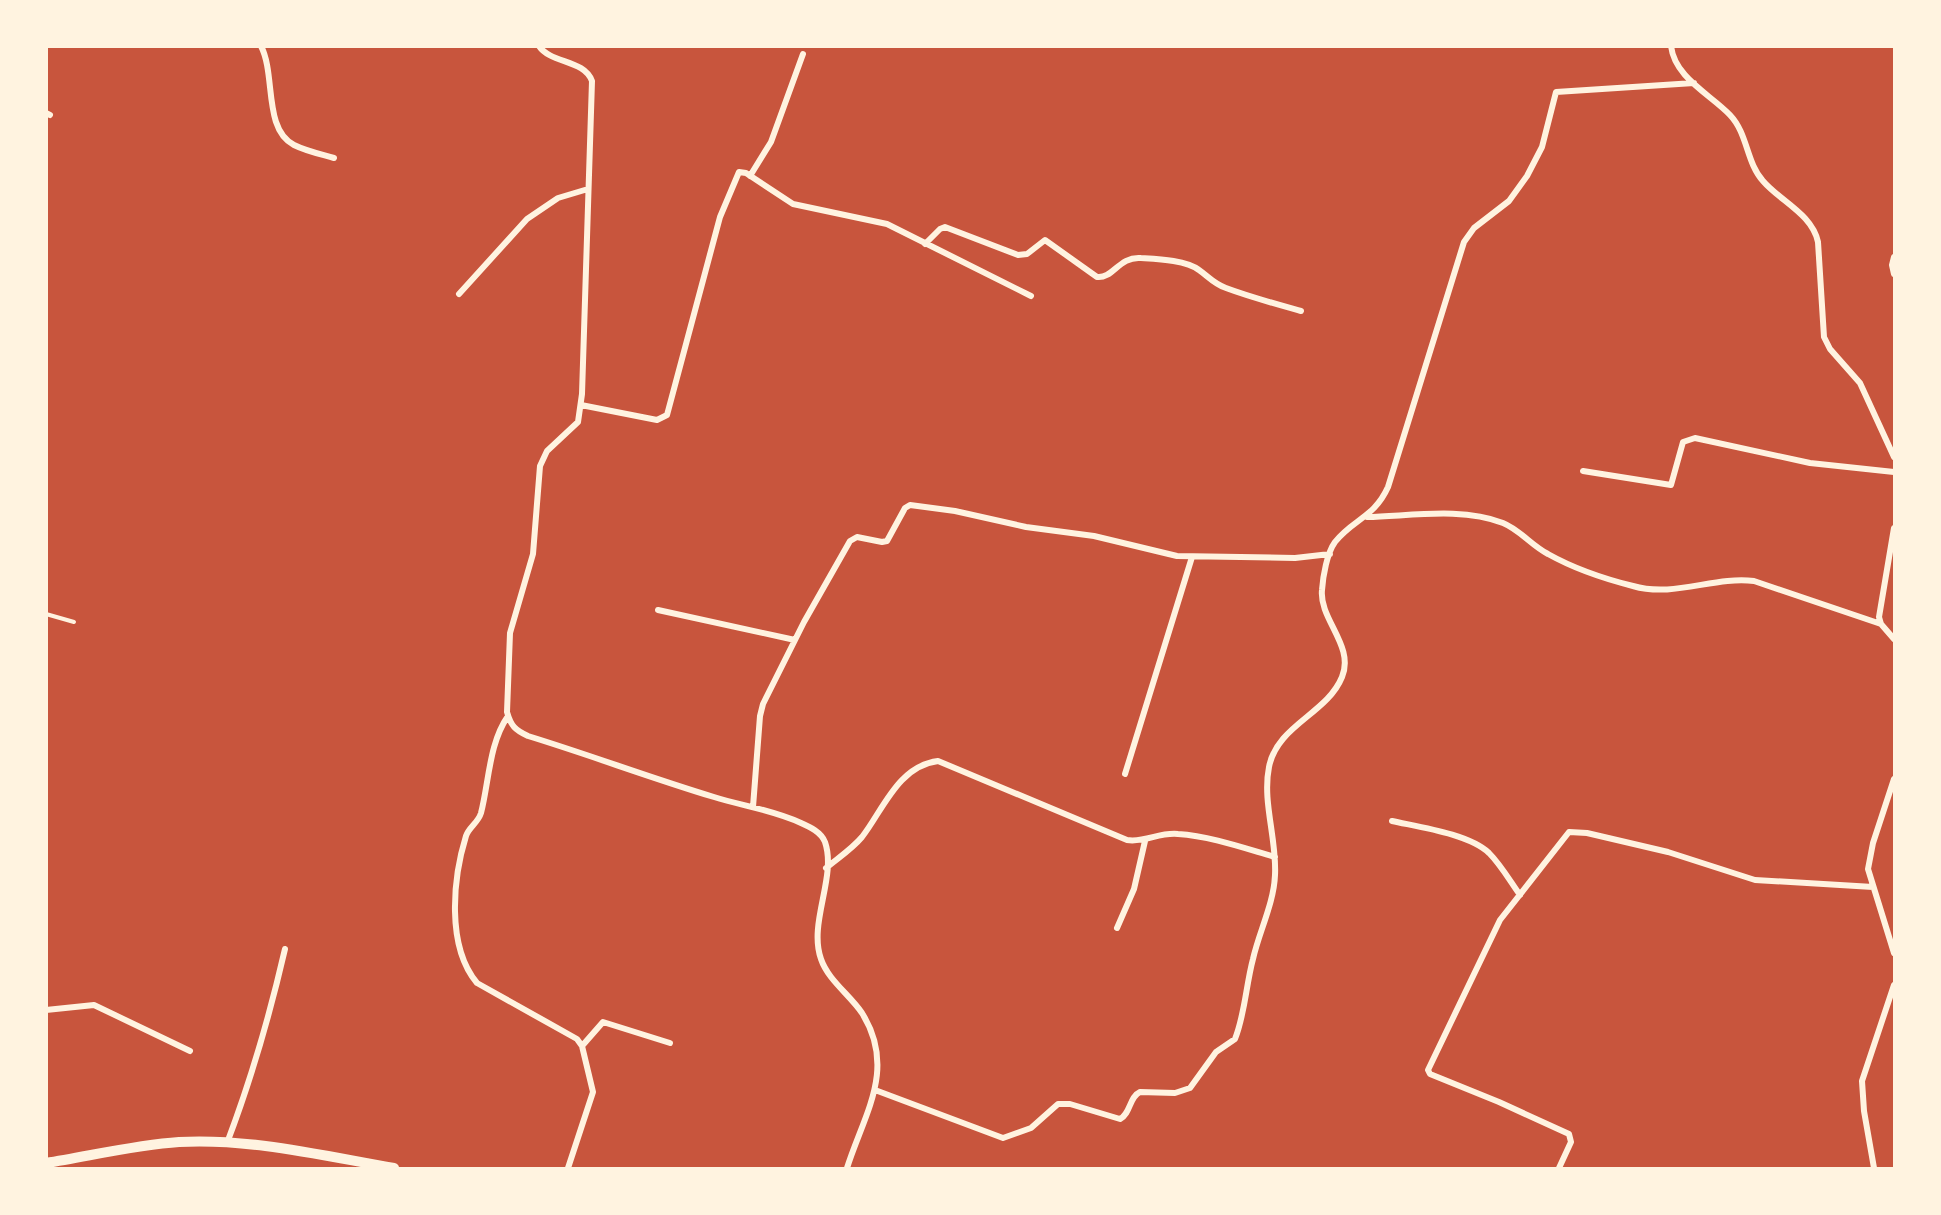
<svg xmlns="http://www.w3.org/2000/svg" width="1941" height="1215" viewBox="0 0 1941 1215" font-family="Commissioner,sans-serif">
<rect width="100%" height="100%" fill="#c8553d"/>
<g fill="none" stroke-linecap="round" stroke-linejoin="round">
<path stroke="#fff3e0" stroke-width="4" d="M46,614L74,622"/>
<path stroke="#fff3e0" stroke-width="6" d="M261,46C276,75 263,129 294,145C306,151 320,154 334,158
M539,46C551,64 584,59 592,81L582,394L578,422L547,451L540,466L533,554L510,633L507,712C511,726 515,730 528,736C590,755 651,778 714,797C743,806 773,810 801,823C810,827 821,832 825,842C837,877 808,923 821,959C828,980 850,995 862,1013C897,1069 864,1114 847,1168
M1671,46C1675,78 1710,94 1730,115C1748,134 1746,162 1763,181C1780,201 1812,214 1818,242L1824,337L1830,349L1860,383L1894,457
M46,113L50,115
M750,176L771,142L803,54
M925,244L940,229L945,227L1018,255L1027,254L1045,240L1097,277C1113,279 1119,256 1141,258C1157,259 1186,260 1199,270C1209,277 1214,284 1226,288C1250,297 1276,304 1301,311
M1894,257L1892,265L1894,274
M459,294L527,219L558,198L588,189
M581,405L657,420L667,415L720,217L739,172L746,173L793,204L887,224L1031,296
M1583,471L1671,485L1683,442L1695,438L1810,463L1894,472
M1367,517C1411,516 1462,507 1503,523C1520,530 1531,545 1548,554C1573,568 1605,579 1633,586C1674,598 1714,576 1754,581L1881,624
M1894,528L1879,617L1881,624L1894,639
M658,610L795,640
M508,716C489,743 489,782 481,813C478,823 469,827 466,836C453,878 446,946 477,983L577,1039L582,1046L593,1092L568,1168
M1125,774L1192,557
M1894,779L1873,843L1868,869L1894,953
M753,807L760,716L763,704L804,622L850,541L857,537L882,542L887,541L905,508L910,505L955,511L1026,527L1094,536L1177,556L1295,558L1330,554
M1392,821C1419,827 1469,834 1489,853C1501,865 1510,881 1520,895
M826,868C838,858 852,849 862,837C883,810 898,766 938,761L1127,840C1145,843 1159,832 1178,834C1210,836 1244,848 1275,857
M1117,928L1134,889L1145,841
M46,1010L94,1005L190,1051
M582,1046L603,1022L670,1043
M875,1090L1003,1138L1031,1128L1058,1104H1070L1120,1119C1131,1113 1129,1097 1140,1092L1175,1093L1190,1088L1216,1052L1235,1039C1245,1014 1246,985 1253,959C1259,932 1274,903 1275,875C1277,839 1262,802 1269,767C1277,725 1327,714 1342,677C1355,646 1319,619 1322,590C1323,576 1327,553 1335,542C1353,519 1374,518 1388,487L1464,242L1474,228L1509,201L1527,176L1542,147L1556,92L1694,83
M227,1143C251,1080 270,1014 285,949
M1559,1168L1571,1142L1569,1134L1499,1102L1430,1074L1428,1070L1500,920L1569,832L1587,833L1668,852L1755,880L1873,887
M1874,1168L1864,1111L1862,1081L1894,985"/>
<path stroke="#fff3e0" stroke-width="10" d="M46,1163C90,1156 135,1145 179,1142C250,1138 324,1156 394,1168"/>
</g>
<rect width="1941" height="1215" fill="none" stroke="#fff3e0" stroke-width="96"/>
</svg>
